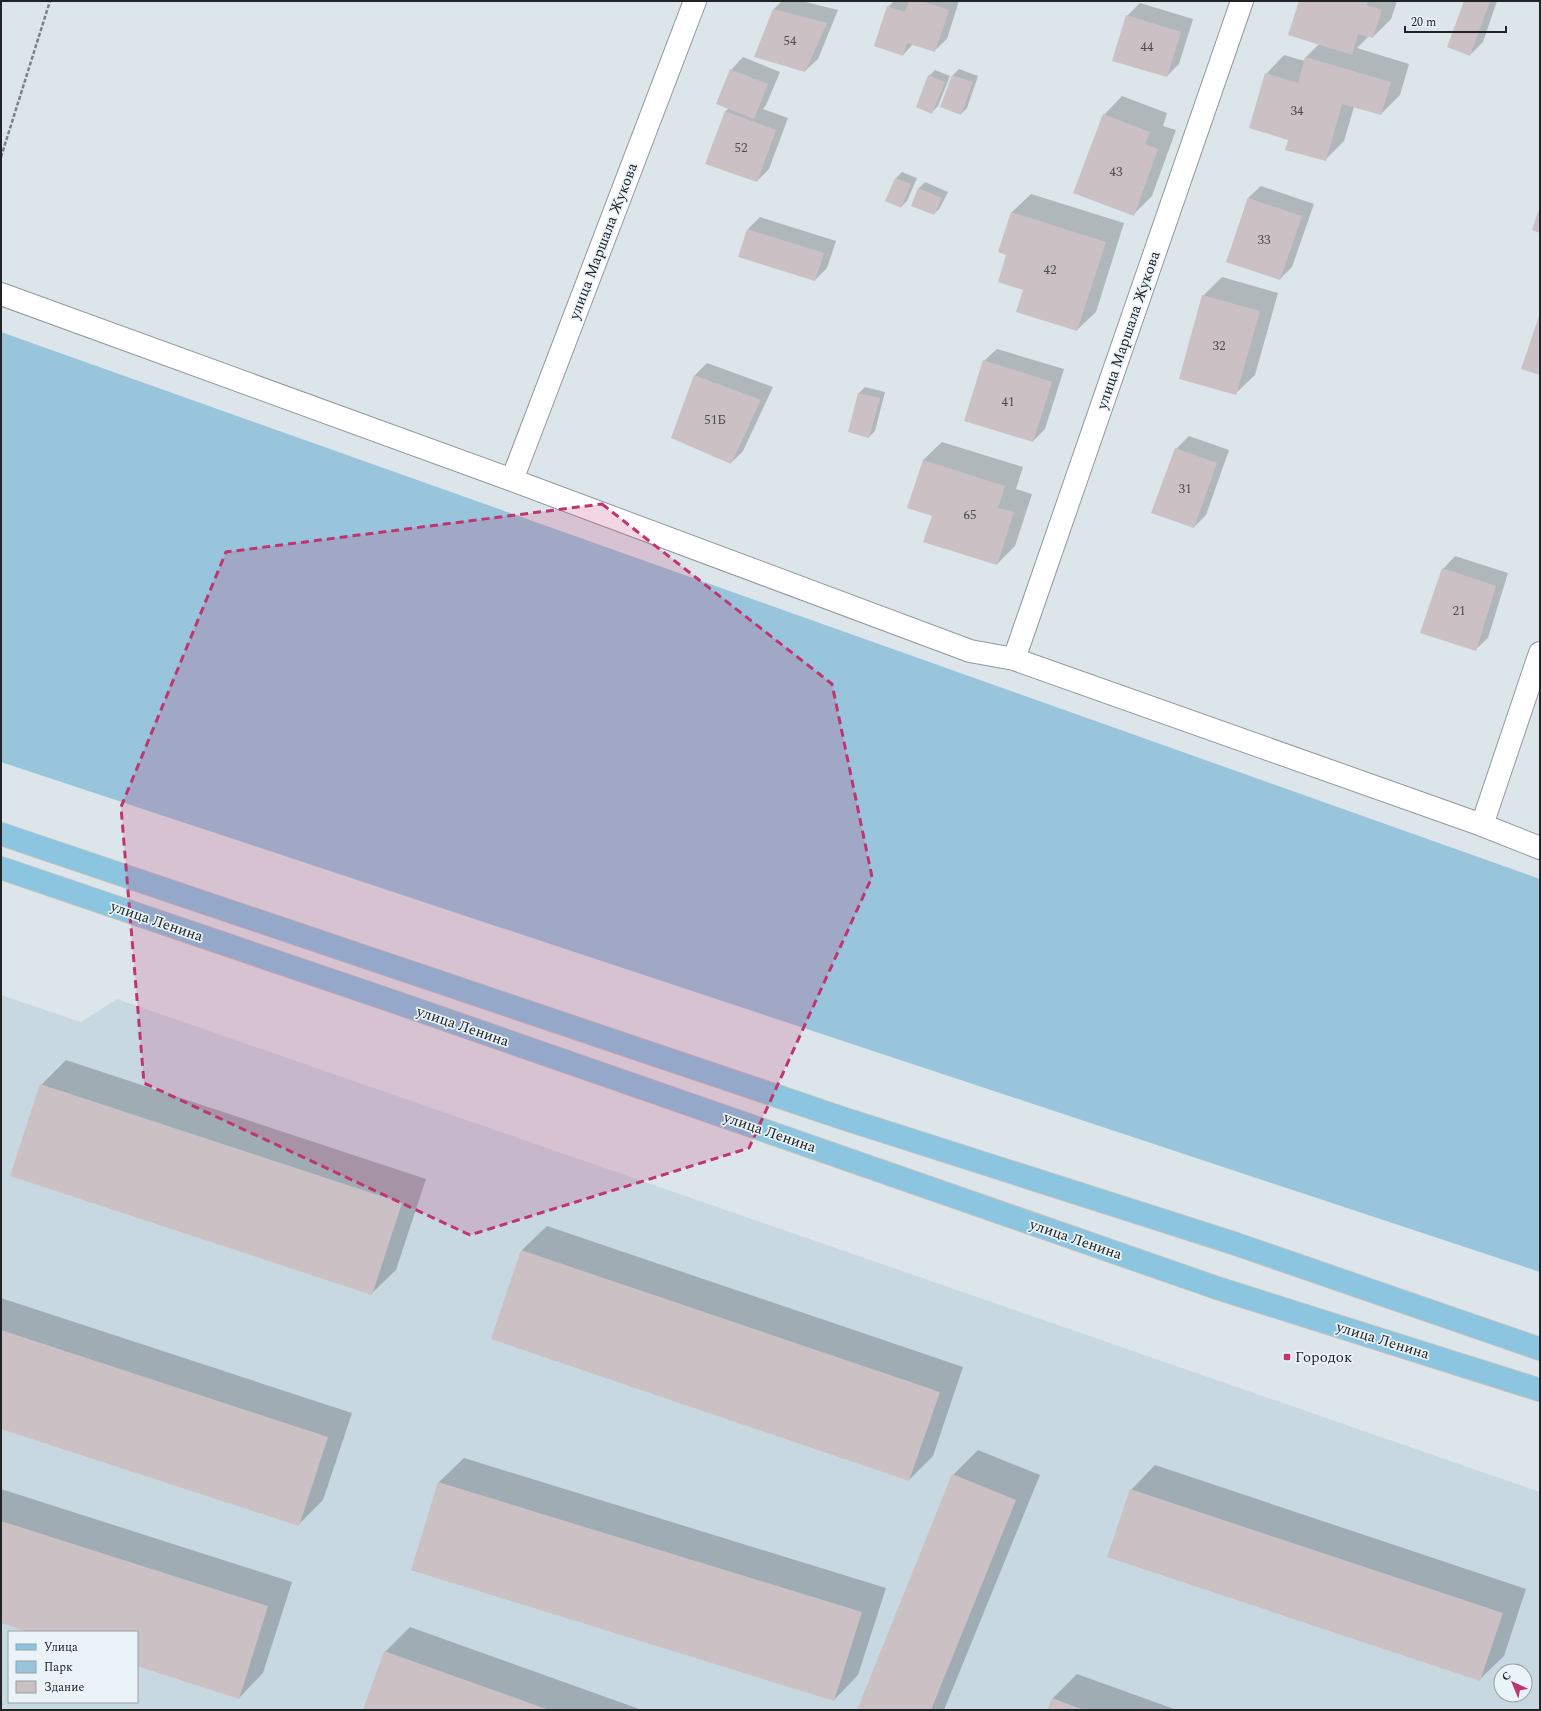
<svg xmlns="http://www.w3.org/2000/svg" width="1541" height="1711" viewBox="0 0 1541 1711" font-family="Spectral,serif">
<rect width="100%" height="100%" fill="#dce5ea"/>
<path fill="#c8d8e1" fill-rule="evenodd" d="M1,995L81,1022L117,999L1540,1492V1710H1ZM9,1632H137V1702H9ZM1501,1671H1525V1695H1501Z"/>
<path fill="#99c5dc" d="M1,332L1540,879V1272L1,762Z"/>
<path fill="#0003" d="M782,1H802L838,10L818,59L805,71L774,9Z
M894,1H959L947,39L934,51L913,44L903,55L888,7Z
M1300,1H1397L1391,19L1373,37L1369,36L1357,48L1409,64L1400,95L1381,114L1354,107L1344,141L1325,160L1289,139L1266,74L1284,55L1305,61L1306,57L1320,43Z
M1465,1H1497L1483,42L1470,55Z
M1140,3L1193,19L1179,64L1167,76L1127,16Z
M743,57L780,72L766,105L763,109L788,118L769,169L757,181L725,112L729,108L731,70Z
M959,69L978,76L967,108L961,114L942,107L953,75Z
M935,70L950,76L938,106L932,112L929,76Z
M1122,96L1167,113L1163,126L1176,130L1152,196L1133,215L1104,115Z
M902,172L917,178L907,201L901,207L896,178Z
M925,182L948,192L940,208L934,214L913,205L919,188Z
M1261,186L1314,204L1292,267L1280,279L1227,261L1248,198Z
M1031,194L1124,223L1096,312L1077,330L1024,290L1007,254L999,252L1012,212Z
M760,217L836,241L827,268L815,280L748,229Z
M1222,277L1278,293L1255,375L1236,393L1203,296Z
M997,349L1064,369L1045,429L1033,441L984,361Z
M707,363L773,387L743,451L731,463L672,437L695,375Z
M865,387L885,392L875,431L869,437L849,431L859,393Z
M1189,436L1229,450L1206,515L1194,527L1176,449Z
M942,442L1023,467L1016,489L1032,494L1015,546L997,564L933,515L923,460Z
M1455,556L1508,573L1488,638L1475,650L1443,569Z
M66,1060L426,1179L396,1270L371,1294L41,1085Z
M547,1226L963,1367L933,1456L909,1480L492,1339L522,1250Z
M1,1298L352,1413L323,1500L298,1525L1,1428Z
M978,1450L1040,1475L944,1710H858L953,1475Z
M464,1458L886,1588L858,1675L834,1700L412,1570L439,1482Z
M1155,1465L1526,1589L1504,1656L1479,1680L1131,1490Z
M1,1489L292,1582L263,1673L239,1698L137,1665V1632H33L1,1622Z
M410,1627L642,1710H364L385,1652Z
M1077,1674L1177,1710H1048L1052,1699Z"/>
<path fill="#cbc1c4" d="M909,1H922L949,10L935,52L907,43L903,56L874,46L887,6L905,12Z
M1299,1H1368L1366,5L1382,10L1373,38L1358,34L1352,55L1288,35Z
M1464,1H1490L1470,56L1447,47Z
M773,9L827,23L805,72L754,57Z
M1126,15L1181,32L1167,77L1112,61Z
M1305,57L1391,82L1381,115L1342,104L1326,161L1285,150L1288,140L1249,128L1265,73L1298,83Z
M730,69L768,84L754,119L716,104Z
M928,75L945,82L932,114L916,107Z
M952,75L973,82L961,115L940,107Z
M725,111L776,130L757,182L705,164Z
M1103,114L1150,132L1145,144L1158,149L1134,216L1073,193Z
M895,178L911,184L901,208L885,201Z
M918,188L942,198L934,215L911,206Z
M1248,198L1302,216L1280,280L1226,262Z
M1540,206V233L1532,230Z
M1011,212L1106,242L1077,331L1016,312L1023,290L998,282L1006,255L998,252Z
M747,229L824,253L815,281L738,257Z
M1202,295L1260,311L1236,395L1179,379Z
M1540,313V375L1521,369Z
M983,360L1052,382L1033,442L964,421Z
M694,375L761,400L731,464L671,438Z
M858,393L880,398L869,438L848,432Z
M1175,448L1217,463L1194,528L1151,513Z
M923,460L1005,486L998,508L1014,512L997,565L923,542L932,516L907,508Z
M1442,568L1496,586L1476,651L1420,633Z
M40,1084L402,1203L372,1295L10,1176Z
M521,1250L940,1392L909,1481L491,1339Z
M1,1330L328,1437L299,1526L1,1429Z
M952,1474L1016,1500L931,1710H857Z
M438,1482L862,1612L834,1701L411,1570Z
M1130,1489L1503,1613L1480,1681L1107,1557Z
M1,1521L268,1606L239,1699L137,1666V1632H29L1,1623Z
M384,1651L549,1710H363Z
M1052,1698L1084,1710H1047Z"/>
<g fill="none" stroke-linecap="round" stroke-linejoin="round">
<defs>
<path id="minor" d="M1,294L512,480L970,651L1014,659L1482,825L1540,848
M512,480L695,1
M1014,659L1242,1
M1482,825L1540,653"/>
<path id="primary" d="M1,834L842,1118L1233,1243L1540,1349
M1,868L392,1001L1217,1288L1540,1390"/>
</defs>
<use href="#minor" stroke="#91999e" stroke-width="24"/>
<use href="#primary" stroke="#c1c2c2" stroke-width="24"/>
<path stroke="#7b8185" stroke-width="2.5" stroke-dasharray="4 2" stroke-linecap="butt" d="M1,157L50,1"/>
<use href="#minor" stroke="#fff" stroke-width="22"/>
<use href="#primary" stroke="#8bc5e0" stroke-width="22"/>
</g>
<path fill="#bf356f" fill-opacity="0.2" stroke="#bf356f" stroke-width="3" stroke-dasharray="8 5" stroke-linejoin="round" d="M602,504L832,684L872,877L749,1148L470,1235L144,1083L121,807L226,552Z"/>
<rect fill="#bf356f" stroke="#e9f3f8" stroke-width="1.5" x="1283" y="1353" width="8" height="8" rx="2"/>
<g text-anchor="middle" stroke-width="3.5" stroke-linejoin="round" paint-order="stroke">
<g font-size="13" fill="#4c4b4e">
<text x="790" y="45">54</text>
<text x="1147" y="51">44</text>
<text x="1297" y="115">34</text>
<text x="741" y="152">52</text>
<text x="1116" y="176">43</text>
<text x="1264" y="244">33</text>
<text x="1050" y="274">42</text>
<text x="1219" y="350">32</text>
<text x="1008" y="406">41</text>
<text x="715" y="424">51Б</text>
<text x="1185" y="493">31</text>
<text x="970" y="519">65</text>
<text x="1459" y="615">21</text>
</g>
<g font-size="15" fill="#212426" stroke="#e9f3f8">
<text transform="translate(603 241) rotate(-69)" y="5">улица Маршала Жукова</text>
<text transform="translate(1128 330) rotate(-71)" y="5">улица Маршала Жукова</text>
<text transform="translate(157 921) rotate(19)" y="5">улица Ленина</text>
<text transform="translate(463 1026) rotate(19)" y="5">улица Ленина</text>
<text transform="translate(770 1132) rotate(19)" y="5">улица Ленина</text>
<text transform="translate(1076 1239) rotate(19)" y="5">улица Ленина</text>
<text transform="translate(1383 1340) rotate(17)" y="5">улица Ленина</text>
</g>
<g font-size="15" fill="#212426" stroke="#e9f3f8" text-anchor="start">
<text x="1295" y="1362">Городок</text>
</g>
</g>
<rect width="1541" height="1711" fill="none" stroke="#212426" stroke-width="4"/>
<rect x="8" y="1631" width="130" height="72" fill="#e9f3f8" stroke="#99a0a4"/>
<rect x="16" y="1644" width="20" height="6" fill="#8bc5e0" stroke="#99a0a4"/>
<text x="44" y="1651" font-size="12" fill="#212426">Улица</text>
<rect x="16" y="1661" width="20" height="12" fill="#99c5dc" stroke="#99a0a4"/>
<text x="44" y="1671" font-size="12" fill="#212426">Парк</text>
<rect x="16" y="1681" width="20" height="12" fill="#cbc1c4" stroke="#99a0a4"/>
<text x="44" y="1691" font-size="12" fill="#212426">Здание</text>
<g transform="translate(1513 1683) rotate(316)"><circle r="19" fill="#e9f3f8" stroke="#99a0a4"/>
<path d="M0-3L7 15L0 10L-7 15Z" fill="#bf356f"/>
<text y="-6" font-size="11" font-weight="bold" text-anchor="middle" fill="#212426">С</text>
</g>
<path d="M1405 26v6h101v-6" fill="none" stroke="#212426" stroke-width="2"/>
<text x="1411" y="26" font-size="12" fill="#212426" stroke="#e9f3f8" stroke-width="3" paint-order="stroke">20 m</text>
</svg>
